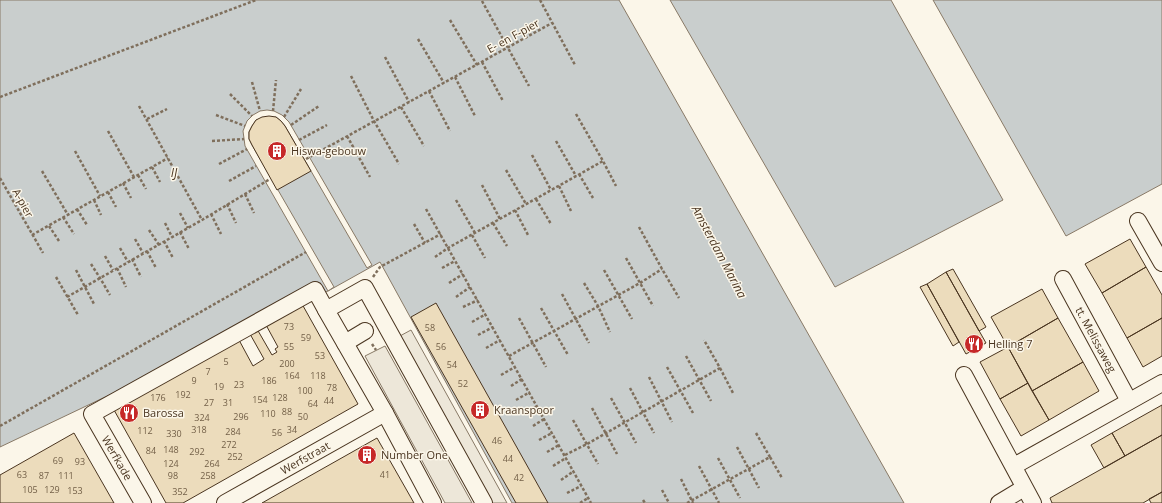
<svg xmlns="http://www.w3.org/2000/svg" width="1162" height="503" viewBox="0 0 1162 503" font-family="'Open Sans',sans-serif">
<rect width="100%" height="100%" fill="#fbf6e9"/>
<path fill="#ede7d9" stroke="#887966" d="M411,330L507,503H475L387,343Z
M385,346L472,503H445L365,356Z"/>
<path fill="#c9cecd" stroke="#887966" d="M0,0H619L904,503H512L380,262L328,291L0,447Z
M670,0H891L1003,200L835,287Z
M933,0H1162V184L1066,236Z"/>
<path fill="#fbf6e9" stroke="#887966" d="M267,110L274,111L282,115L289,122L372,265L367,268L285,126L281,121L276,117L256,120L252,126L249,132V139L252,145L334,287L328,291L245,146L243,131L247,121L253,115L260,111Z"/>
<path fill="#ecdcbc" stroke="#4a3520" d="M269,116L276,117L281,121L285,126L311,171L277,190L252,145L249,139V132L252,126L256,120L262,117Z
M1130,239L1146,267L1102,293L1085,264Z
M1146,267L1162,295V318L1127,338L1102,293Z
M953,269L986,327L979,331L946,272Z
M946,272L986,343L966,354L927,284Z
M927,284L959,342L953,346L920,287Z
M1042,289L1058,318L1008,347L991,317Z
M436,303L548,503H516L411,317Z
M302,304L358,404L183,503H166L114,410L239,340L253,366L264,359L250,334L257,329L272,355L277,352L275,349L278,347L266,325Z
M1058,318L1083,362L1032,391L1008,347Z
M1162,318V356L1143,367L1127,338Z
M1008,347L1028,383L1000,399L980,362Z
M1083,362L1099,391L1049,420L1032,391Z
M1028,383L1049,420L1021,436L1000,399Z
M1162,405V435L1125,456L1112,433Z
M74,433L114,503H0V475Z
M1112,433L1125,456L1104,468L1091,445Z
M1162,435V492L1143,503H1052L1050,498Z
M377,438L414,503H262L315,473Z
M1162,492V503H1151L1149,499Z"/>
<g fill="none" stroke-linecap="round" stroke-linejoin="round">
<defs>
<g id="minor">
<path d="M1138,221L1162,263"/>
<path id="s1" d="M1063,279L1129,401"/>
<path d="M345,343L365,331"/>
<path d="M964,375L1033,503"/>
<path d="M1014,466L1162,383"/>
<path d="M143,503L92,414L315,290L326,310"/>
<path id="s2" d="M225,503L385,413"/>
<path d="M433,503L385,413L326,310L365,288L484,503"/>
<path d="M999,503L1024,488"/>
</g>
</defs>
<use href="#minor" stroke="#4a3520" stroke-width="18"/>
<path stroke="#7f6f5c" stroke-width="2.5" stroke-dasharray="3 2" stroke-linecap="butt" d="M540,0L575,65
M482,1L529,86
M450,20L477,65
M418,39L444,83
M385,57L409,102
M482,62L503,101
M351,76L374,121L399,164
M455,77L475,116
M252,82L260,111
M429,91L450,131
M230,94L252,116
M0,97L256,0
M139,106L202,220
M401,107L424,146
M273,111L276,80
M576,114L603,161L616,186
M216,115L245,126
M284,117L301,89
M147,119L167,109
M291,125L319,106
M108,131L134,177
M347,136L370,177
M299,140L327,125
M212,141L244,139
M556,141L576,176
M75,151L100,196
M532,155L551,190
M306,159L552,23
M219,164L247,149
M152,167L160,182
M506,170L526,204
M42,171L68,215
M579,174L593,198
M138,175L146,189
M0,178L43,253
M229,181L256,166
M123,183L131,198
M482,185L500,219
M559,186L571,211
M108,192L116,207
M245,194L254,213
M536,199L551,224
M94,200L101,215
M456,200L475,233
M227,204L236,223
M77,209L87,225
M426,209L591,503
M515,210L528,235
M180,213L188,228
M211,214L221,234
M63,217L74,234
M165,223L172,237
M493,223L507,246
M414,224L425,243
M49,226L59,241
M639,227L662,269L679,298
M149,230L159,245
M180,232L189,249
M32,235L168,158
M472,235L485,258
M135,239L143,253
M164,241L173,258
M120,248L128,262
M147,251L156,268
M105,256L113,270
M435,257L448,248L603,161
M626,258L653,306
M132,259L141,277
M91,264L100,278L110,295
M117,268L126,287
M442,268L455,261
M76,270L94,304
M604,270L632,319
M56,277L78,315
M373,277L380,267L441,234
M449,283L463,274
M584,283L598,306L610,332
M562,294L589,343
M67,297L202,220L270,179
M456,297L470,287
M463,307L478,300
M541,308L568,355
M519,318L546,367
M472,322L486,314
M478,335L493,327
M372,344L376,350
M486,348L500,340
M509,356L640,283L662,269
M686,356L711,401
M667,367L693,413
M720,368L733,393
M501,375L515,367
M649,377L672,422
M511,386L522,379
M630,388L654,433
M611,398L636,443
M516,400L530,392
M592,408L617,454
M525,414L537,406
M573,420L598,464
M0,426L306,252
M533,426L544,419
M756,433L770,457
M539,440L552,433
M737,447L759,488
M547,452L559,445
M565,455L587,444L720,368L704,340
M718,458L740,498
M553,466L566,458
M699,466L719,503
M681,479L693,503
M561,480L574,471
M662,490L669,503
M567,493L581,486
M643,500L645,503
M580,503L588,498
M687,503L770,457L782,478"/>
<use href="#minor" stroke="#fbf6e9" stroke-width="16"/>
</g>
<defs>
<symbol id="building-disc" viewBox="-11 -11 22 22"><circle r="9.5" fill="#c62828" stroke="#fbf6e9"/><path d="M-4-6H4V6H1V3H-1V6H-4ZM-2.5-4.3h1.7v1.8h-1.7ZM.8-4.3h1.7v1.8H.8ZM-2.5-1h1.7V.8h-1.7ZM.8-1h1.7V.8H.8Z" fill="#fff"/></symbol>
<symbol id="restaurant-disc" viewBox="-11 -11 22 22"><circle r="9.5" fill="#c62828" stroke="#fbf6e9"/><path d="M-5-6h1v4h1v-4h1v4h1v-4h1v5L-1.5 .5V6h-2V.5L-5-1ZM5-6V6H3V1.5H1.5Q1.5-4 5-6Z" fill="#fff"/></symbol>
</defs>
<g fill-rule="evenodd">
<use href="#building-disc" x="266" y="140" width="22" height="22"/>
<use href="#restaurant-disc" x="963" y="333" width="22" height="22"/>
<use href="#building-disc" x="469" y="399" width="22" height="22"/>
<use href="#restaurant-disc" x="118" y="402" width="22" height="22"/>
<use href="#building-disc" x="356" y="444" width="22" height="22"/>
</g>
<g text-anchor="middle" stroke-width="3" stroke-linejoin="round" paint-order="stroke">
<g font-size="9" fill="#725f47">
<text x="289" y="330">73</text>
<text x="430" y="331">58</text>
<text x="306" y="341">59</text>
<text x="289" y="350">55</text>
<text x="441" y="350">56</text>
<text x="320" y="359">53</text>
<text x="226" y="365">5</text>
<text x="287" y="367">200</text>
<text x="452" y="368">54</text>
<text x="208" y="375">7</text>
<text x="292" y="379">164</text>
<text x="318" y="379">118</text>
<text x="194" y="384">9</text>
<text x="269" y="384">186</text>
<text x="463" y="387">52</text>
<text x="239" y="388">23</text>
<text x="219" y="390">19</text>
<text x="332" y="391">78</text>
<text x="305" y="394">100</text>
<text x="183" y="398">192</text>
<text x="158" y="401">176</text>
<text x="280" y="401">128</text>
<text x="260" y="403">154</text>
<text x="329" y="404">44</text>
<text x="209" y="406">27</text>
<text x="228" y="406">31</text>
<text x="313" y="407">64</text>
<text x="287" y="415">88</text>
<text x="268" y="417">110</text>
<text x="241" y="420">296</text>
<text x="303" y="420">50</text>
<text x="202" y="421">324</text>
<text x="199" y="433">318</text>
<text x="292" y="433">34</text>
<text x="145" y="434">112</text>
<text x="233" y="435">284</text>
<text x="277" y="436">56</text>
<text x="174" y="437">330</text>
<text x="497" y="444">46</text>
<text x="229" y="448">272</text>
<text x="171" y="453">148</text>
<text x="151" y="454">84</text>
<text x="197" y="455">292</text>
<text x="235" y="460">252</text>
<text x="508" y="462">44</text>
<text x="58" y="464">69</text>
<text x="80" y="465">93</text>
<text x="171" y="467">124</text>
<text x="212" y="467">264</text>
<text x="22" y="478">63</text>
<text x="385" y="478">41</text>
<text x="44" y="479">87</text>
<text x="66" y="479">111</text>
<text x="173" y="479">98</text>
<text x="208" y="479">258</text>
<text x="519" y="481">42</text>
<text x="30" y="493">105</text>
<text x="52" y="493">129</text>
<text x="75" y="494">153</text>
<text x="180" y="495">352</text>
</g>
<g font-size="11" fill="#4a3520" stroke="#fbf6e9">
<text transform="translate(513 36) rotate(-29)" y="4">E- en F-pier</text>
<text transform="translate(23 203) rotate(61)" y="4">A-pier</text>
<text dy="4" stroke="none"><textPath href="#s1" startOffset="69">tt. Melissaweg</textPath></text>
<text transform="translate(117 458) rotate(60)" y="4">Werfkade</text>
<text dy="4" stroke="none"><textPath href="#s2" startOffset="92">Werfstraat</textPath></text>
</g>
<g font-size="11" fill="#4a3520" stroke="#fbf6e9" text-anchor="start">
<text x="291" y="155">Hiswa-gebouw</text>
<text x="988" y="348">Helling 7</text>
<text x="494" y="414">Kraanspoor</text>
<text x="143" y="417">Barossa</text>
<text x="381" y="459">Number One</text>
</g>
<g font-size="12" font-style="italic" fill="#4a3520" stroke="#fbf6e9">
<text x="174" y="177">IJ</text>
<text transform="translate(719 252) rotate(62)" y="4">Amsterdam Marina</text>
</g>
</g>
</svg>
